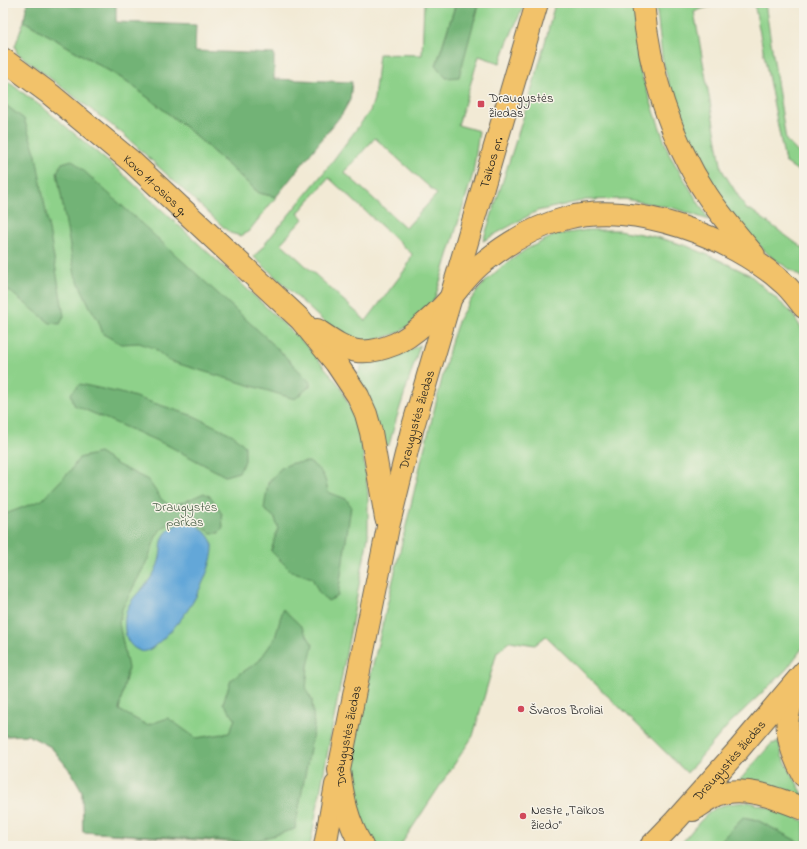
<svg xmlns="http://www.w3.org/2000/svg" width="807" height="849" viewBox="0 0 807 849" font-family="'Indie Flower',sans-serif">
<rect width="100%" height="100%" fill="#f7f3e8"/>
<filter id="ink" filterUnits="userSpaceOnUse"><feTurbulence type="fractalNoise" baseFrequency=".025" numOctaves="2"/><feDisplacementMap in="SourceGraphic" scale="8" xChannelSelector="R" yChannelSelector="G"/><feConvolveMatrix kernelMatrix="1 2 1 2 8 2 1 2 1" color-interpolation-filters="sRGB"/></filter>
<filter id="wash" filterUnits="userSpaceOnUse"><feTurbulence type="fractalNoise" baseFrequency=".012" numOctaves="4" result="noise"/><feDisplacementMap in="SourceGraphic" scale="16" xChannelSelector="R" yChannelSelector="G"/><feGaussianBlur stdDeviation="0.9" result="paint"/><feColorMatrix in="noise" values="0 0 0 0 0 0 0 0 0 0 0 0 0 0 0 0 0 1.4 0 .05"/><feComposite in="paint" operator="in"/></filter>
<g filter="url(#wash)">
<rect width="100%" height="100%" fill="#f2ead5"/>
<path fill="#8ed18a" stroke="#557653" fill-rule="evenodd" d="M424,3H456L436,66L476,18L479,3H525L507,43L500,63L479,56L458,125L479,131L473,174L435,298L420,318L398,333L368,343L346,340L335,332L254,257L325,171L370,111L374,99L379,54L422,55ZM375,138L437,194L406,228L344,172ZM329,178L412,254L407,267L366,321L281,243L303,219L298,213Z
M555,3H634L640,71L669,154L709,220L673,208L625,199L586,200L537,211L483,241C509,162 536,83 555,3Z
M656,3H713V6L694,11L722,170L747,210H751L804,249V279L770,256L752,238L727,209L686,138L674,104L662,57Z
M754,3H765L786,140L804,159V175L785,162Z
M24,21L128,82L189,130L259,193L276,197L249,231L241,236L230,233L122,133L17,53L15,46Z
M3,78L46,110L124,175L226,269L307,346L340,386L360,429L368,493V537L310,846H279L83,832L82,791L72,773L51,747L28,735L3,736Z
M587,230H618L652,236L687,246L717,259L750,275L791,312L804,332V646L786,670L730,723L687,773L546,636L535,645L510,641L497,652L473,736L400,846H376C360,823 353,793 349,766L422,458L452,339L459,319L469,302L483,284L499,269L525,250L555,235Z
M420,345L396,420L389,445H384L357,376L363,363L388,360Z
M804,712V762L798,751L797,720Z
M779,742L782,756L804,796V801L738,782L771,744Z
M749,802L786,813L804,821V846L757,820L743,817L716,846H679C689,835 703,815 716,808C726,803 738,803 749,802Z"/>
<path fill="#72b376" stroke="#476849" d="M27,3H116V22L196,25L195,51L274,54V79L352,82L350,100L342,114L276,197L259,193L189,130L128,82L24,21Z
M456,3H479L459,77L446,78L436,66Z
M3,103L24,119L36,155L64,316L60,324L50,323L3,286Z
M72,160L273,344L310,382V386L295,399L169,361L154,348L139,343L121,344L103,334L98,320L90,307L75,275L57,172L62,163Z
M80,384L129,395L194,416L233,435L245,446V461L239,472L225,476L169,446L74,405L71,393Z
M99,453L118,465L148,480L162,500L169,505L184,502L204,493L211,497L222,514L223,528L219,533H211L193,520L179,519L162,528L156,536L149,557L122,609L119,623L128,668L119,710L147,725L168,718L196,738L229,733L235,719L223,703L231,680L259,661L275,638L283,609L301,626L313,645L308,666L306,690L312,700L314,727L295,829L252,842L83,832L82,791L72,773L51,747L28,735L3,736V515L42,500L71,470L79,458Z
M309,462C323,471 325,476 328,492L346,499L351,506L338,596L328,601L319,593L312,578L291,571L271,551L278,528L275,518L264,509L268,483L281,468L292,463Z
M743,817L757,820L797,841L803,846H716Z"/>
<path fill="#63a7d8" stroke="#40627a" d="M182,522C185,522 190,522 194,523C201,527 212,538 213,546C214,562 198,595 189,608C179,623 166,637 152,648C148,651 143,653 138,650C131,647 126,640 125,631C121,598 144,594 156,569C167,546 152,536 182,522Z"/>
</g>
<g filter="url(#ink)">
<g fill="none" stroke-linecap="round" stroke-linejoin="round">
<defs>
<g id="major">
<path d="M643,3C649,70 670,139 707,195C721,216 738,236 754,255"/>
<path id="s1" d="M3,59L50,94L132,162L301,320L336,363L358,396L366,414L371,432L386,518"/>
<path d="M317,330C347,350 358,359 395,344C412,337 440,311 452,296C462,284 472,270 485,261C510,241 536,226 567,218C633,200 732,237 782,282C791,289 797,299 804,307"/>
<path d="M795,685C793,696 790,706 788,716C785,737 794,758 804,776"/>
<path d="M693,810C701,805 709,799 717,795C744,784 779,799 804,809"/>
<path d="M325,846L336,785"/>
<path id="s2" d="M362,846C347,821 343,798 339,770L388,527L412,430L537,3"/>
<path id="s3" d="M651,846L676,820L739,749L804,672"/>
</g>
</defs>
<use href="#major" stroke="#67645d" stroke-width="24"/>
<use href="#major" stroke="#f2c26a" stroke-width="22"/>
</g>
</g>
<g fill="#d1495b" stroke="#f7f3e8" stroke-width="1.5">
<rect x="477" y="100" width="8" height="8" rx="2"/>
<circle cx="521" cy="709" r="4"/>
<circle cx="523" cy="816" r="4"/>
</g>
<g text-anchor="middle" stroke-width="3" stroke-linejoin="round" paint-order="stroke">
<g font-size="13" fill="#1c1c1c" stroke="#f7f3e8" text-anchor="start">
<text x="489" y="102">Draugystės<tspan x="489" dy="15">žiedas</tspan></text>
<text x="529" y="714">Švaros Broliai</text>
<text x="531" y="814">Neste „Taikos<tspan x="531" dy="15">žiedo“</tspan></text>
</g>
<g font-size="13" fill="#1c1c1c" stroke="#f7f3e8">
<text dy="5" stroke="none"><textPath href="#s2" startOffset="707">Taikos pr.</textPath></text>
<text dy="5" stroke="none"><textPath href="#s1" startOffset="198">Kovo 11-osios g.</textPath></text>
<text dy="5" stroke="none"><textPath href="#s2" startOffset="439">Draugystės žiedas</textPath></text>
<text dy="5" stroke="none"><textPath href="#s2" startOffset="115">Draugystės žiedas</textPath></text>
<text dy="5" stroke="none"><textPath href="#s3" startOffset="116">Draugystės žiedas</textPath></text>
</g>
<g font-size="13" fill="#445b42" stroke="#f7f3e8">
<text x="185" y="511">Draugystės<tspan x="185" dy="15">parkas</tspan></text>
</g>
</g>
<rect width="807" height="849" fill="none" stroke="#f7f3e8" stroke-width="16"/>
</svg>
